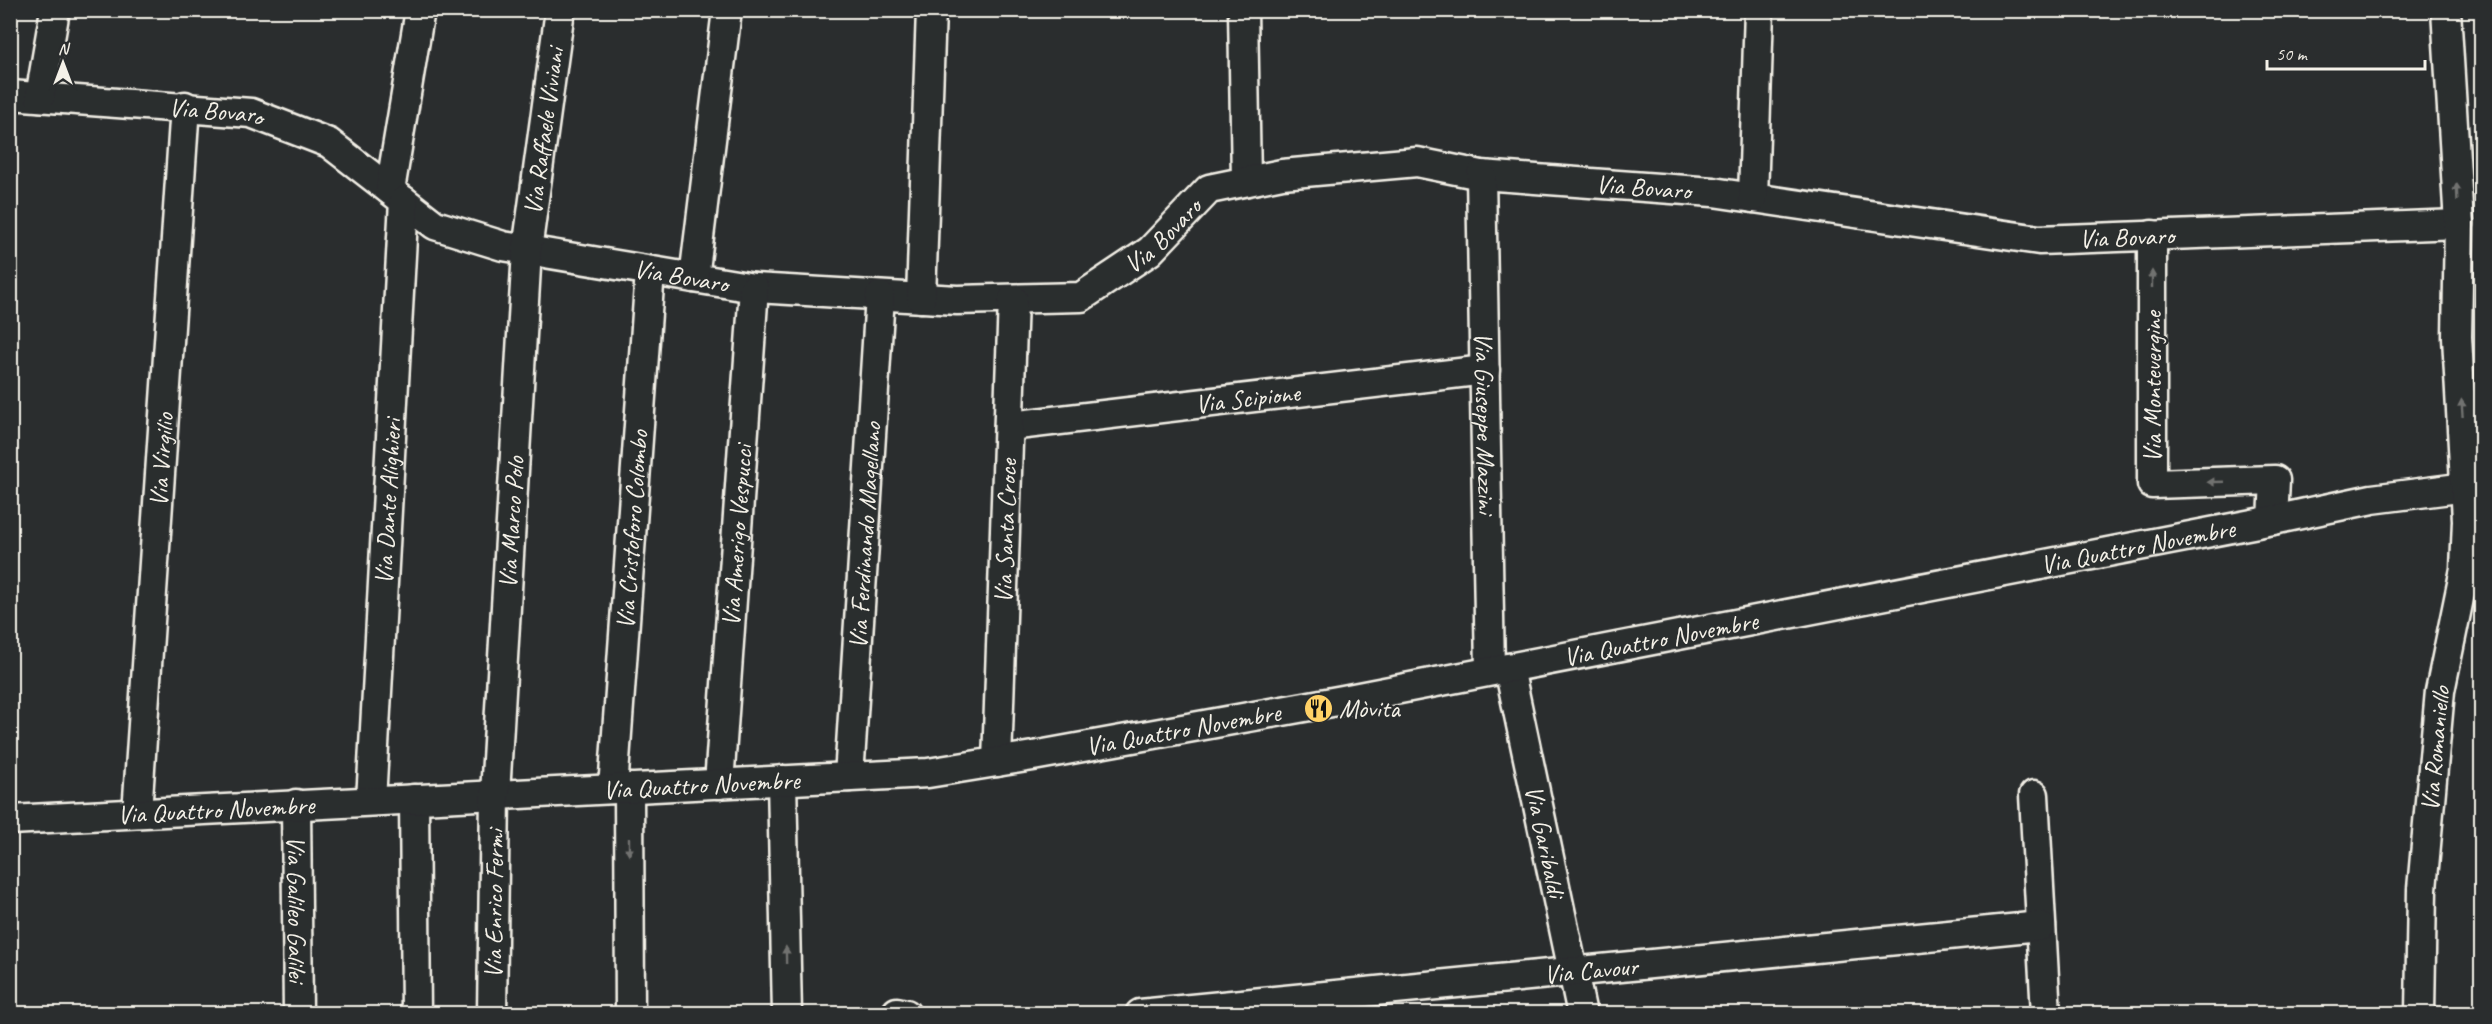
<svg xmlns="http://www.w3.org/2000/svg" width="2492" height="1024" viewBox="0 0 2492 1024" font-family="Caveat,sans-serif">
<rect width="100%" height="100%" fill="#2a2d2e"/>
<filter id="ink" filterUnits="userSpaceOnUse"><feTurbulence type="fractalNoise" baseFrequency=".0167" numOctaves="2"/><feDisplacementMap in="SourceGraphic" scale="12" xChannelSelector="R" yChannelSelector="G"/><feConvolveMatrix kernelMatrix="1 2 1 2 8 2 1 2 1" color-interpolation-filters="sRGB"/></filter>
<g filter="url(#ink)">
<g fill="none" stroke-linecap="round" stroke-linejoin="round">
<defs>
<g id="minor">
<path d="M1243,10L1246,181"/>
<path id="s1" d="M10,95L251,113L329,143L435,225L503,246L754,288L957,300L1081,297L1150,251L1209,189L1282,174L1417,162L1481,175L1713,192L2039,240L2459,224"/>
<path d="M40,97L55,10"/>
<path id="s2" d="M1481,175L1490,671"/>
<path d="M390,190L420,10"/>
<path d="M1753,198L1759,10"/>
<path d="M2152,235V484L2275,480L2273,520"/>
<path d="M694,278L727,10"/>
<path d="M921,298L931,10"/>
<path id="s3" d="M1009,426L1485,370"/>
<path id="s4" d="M1509,668L1582,1014"/>
<path id="s5" d="M997,762L1013,299"/>
<path id="s6" d="M849,777L880,296"/>
<path d="M782,780L787,1014"/>
<path id="s7" d="M719,784L754,288"/>
<path d="M629,788L630,1014"/>
<path id="s8" d="M613,789L650,271"/>
<path d="M2034,795L2046,1014"/>
<path d="M414,799L416,1014"/>
<path id="s9" d="M371,801L404,201"/>
<path id="s10" d="M296,804L298,1014"/>
<path id="s11" d="M137,813L185,106"/>
<path id="s12" d="M10,820L928,773L1033,756L1343,700L2273,520L2372,499L2482,485"/>
<path d="M897,1012L906,1014"/>
<path id="s13" d="M492,1014L495,794L527,250L560,10"/>
<path id="s14" d="M1140,1014L2041,926"/>
<path id="s15" d="M2420,1014L2422,889L2440,691L2465,569L2467,520L2457,337L2459,224L2446,10"/>
</g>
</defs>
<use href="#minor" stroke="#f4f1e8" stroke-width="33"/>
<use href="#minor" stroke="#2a2d2e" stroke-width="28"/>
</g>
<defs><path id="oneway-solid" d="M-6-.8H1V-3.2L6.5 0L1 3.2V.8H-6Z" transform="scale(1.5)"/></defs>
<g fill="#71726f">
<use href="#oneway-solid" transform="translate(2457 192) rotate(-93)"/>
<use href="#oneway-solid" transform="translate(2152 279) rotate(-90)"/>
<use href="#oneway-solid" transform="translate(2462 408) rotate(-94)"/>
<use href="#oneway-solid" transform="translate(2216 482) rotate(178)"/>
<use href="#oneway-solid" transform="translate(629 847) rotate(90)"/>
<use href="#oneway-solid" transform="translate(786 955) rotate(-91)"/>
</g>
</g>
<defs>
<symbol id="restaurant-disc" viewBox="-11 -11 22 22"><circle r="9.5" fill="#ffd166" stroke="#2a2d2e"/><path d="M-5-6h1v4h1v-4h1v4h1v-4h1v5L-1.5 .5V6h-2V.5L-5-1ZM5-6V6H3V1.5H1.5Q1.5-4 5-6Z" fill="#111"/></symbol>
</defs>
<g fill-rule="evenodd">
<use href="#restaurant-disc" x="1302" y="692" width="33" height="33"/>
</g>
<g text-anchor="middle" stroke-width="4.5" stroke-linejoin="round" paint-order="stroke">
<g font-size="26" fill="#f4f1e8" stroke="#2a2d2e">
<text dy="9" stroke="none"><textPath href="#s1" startOffset="207">Via Bovaro</textPath></text>
<text dy="9" stroke="none"><textPath href="#s13" startOffset="885">Via Raffaele Viviani</textPath></text>
<text dy="9" stroke="none"><textPath href="#s1" startOffset="1719">Via Bovaro</textPath></text>
<text dy="9" stroke="none"><textPath href="#s1" startOffset="1215">Via Bovaro</textPath></text>
<text dy="9" stroke="none"><textPath href="#s1" startOffset="2206">Via Bovaro</textPath></text>
<text dy="9" stroke="none"><textPath href="#s1" startOffset="711">Via Bovaro</textPath></text>
<text transform="translate(2152 387) rotate(-90)" y="9">Via Montevergine</text>
<text dy="9" stroke="none"><textPath href="#s3" startOffset="240">Via Scipione</textPath></text>
<text dy="9" stroke="none"><textPath href="#s2" startOffset="248">Via Giuseppe Mazzini</textPath></text>
<text dy="9" stroke="none"><textPath href="#s11" startOffset="354">Via Virgilio</textPath></text>
<text dy="9" stroke="none"><textPath href="#s9" startOffset="300">Via Dante Alighieri</textPath></text>
<text dy="9" stroke="none"><textPath href="#s13" startOffset="492">Via Marco Polo</textPath></text>
<text dy="9" stroke="none"><textPath href="#s8" startOffset="260">Via Cristoforo Colombo</textPath></text>
<text dy="9" stroke="none"><textPath href="#s5" startOffset="231">Via Santa Croce</textPath></text>
<text dy="9" stroke="none"><textPath href="#s7" startOffset="249">Via Amerigo Vespucci</textPath></text>
<text dy="9" stroke="none"><textPath href="#s6" startOffset="242">Via Ferdinando Magellano</textPath></text>
<text dy="9" stroke="none"><textPath href="#s12" startOffset="2150">Via Quattro Novembre</textPath></text>
<text dy="9" stroke="none"><textPath href="#s12" startOffset="1664">Via Quattro Novembre</textPath></text>
<text dy="9" stroke="none"><textPath href="#s12" startOffset="1178">Via Quattro Novembre</textPath></text>
<text dy="9" stroke="none"><textPath href="#s15" startOffset="266">Via Romaniello</textPath></text>
<text dy="9" stroke="none"><textPath href="#s12" startOffset="692">Via Quattro Novembre</textPath></text>
<text dy="9" stroke="none"><textPath href="#s12" startOffset="206">Via Quattro Novembre</textPath></text>
<text dy="9" stroke="none"><textPath href="#s4" startOffset="177">Via Garibaldi</textPath></text>
<text dy="9" stroke="none"><textPath href="#s13" startOffset="110">Via Enrico Fermi</textPath></text>
<text dy="9" stroke="none"><textPath href="#s10" startOffset="105">Via Galileo Galilei</textPath></text>
<text dy="9" stroke="none"><textPath href="#s14" startOffset="453">Via Cavour</textPath></text>
</g>
<g font-size="26" fill="#f4f1e8" stroke="#2a2d2e" text-anchor="start">
<text x="1339" y="717">Mòvita</text>
</g>
</g>
<rect width="2492" height="1024" fill="none" stroke="#2a2d2e" stroke-width="36"/>
<rect x="18" y="18" width="2456" height="988" fill="none" stroke="#f4f1e8" stroke-width="2" filter="url(#ink)"/>
<g transform="translate(63 63)" stroke="#2a2d2e" stroke-width="4.5" paint-order="stroke">
<path d="M0-4.5L10 22L0 15L-10 22Z" fill="#f4f1e8"/>
<text y="-9" font-size="16" font-weight="bold" text-anchor="middle" fill="#f4f1e8">N</text>
</g>
<path d="M2267 60v9h158v-9" fill="none" stroke="#f4f1e8" stroke-width="3"/>
<text x="2276" y="60" font-size="18" fill="#f4f1e8" stroke="#2a2d2e" stroke-width="4.5" paint-order="stroke">50 m</text>
</svg>
